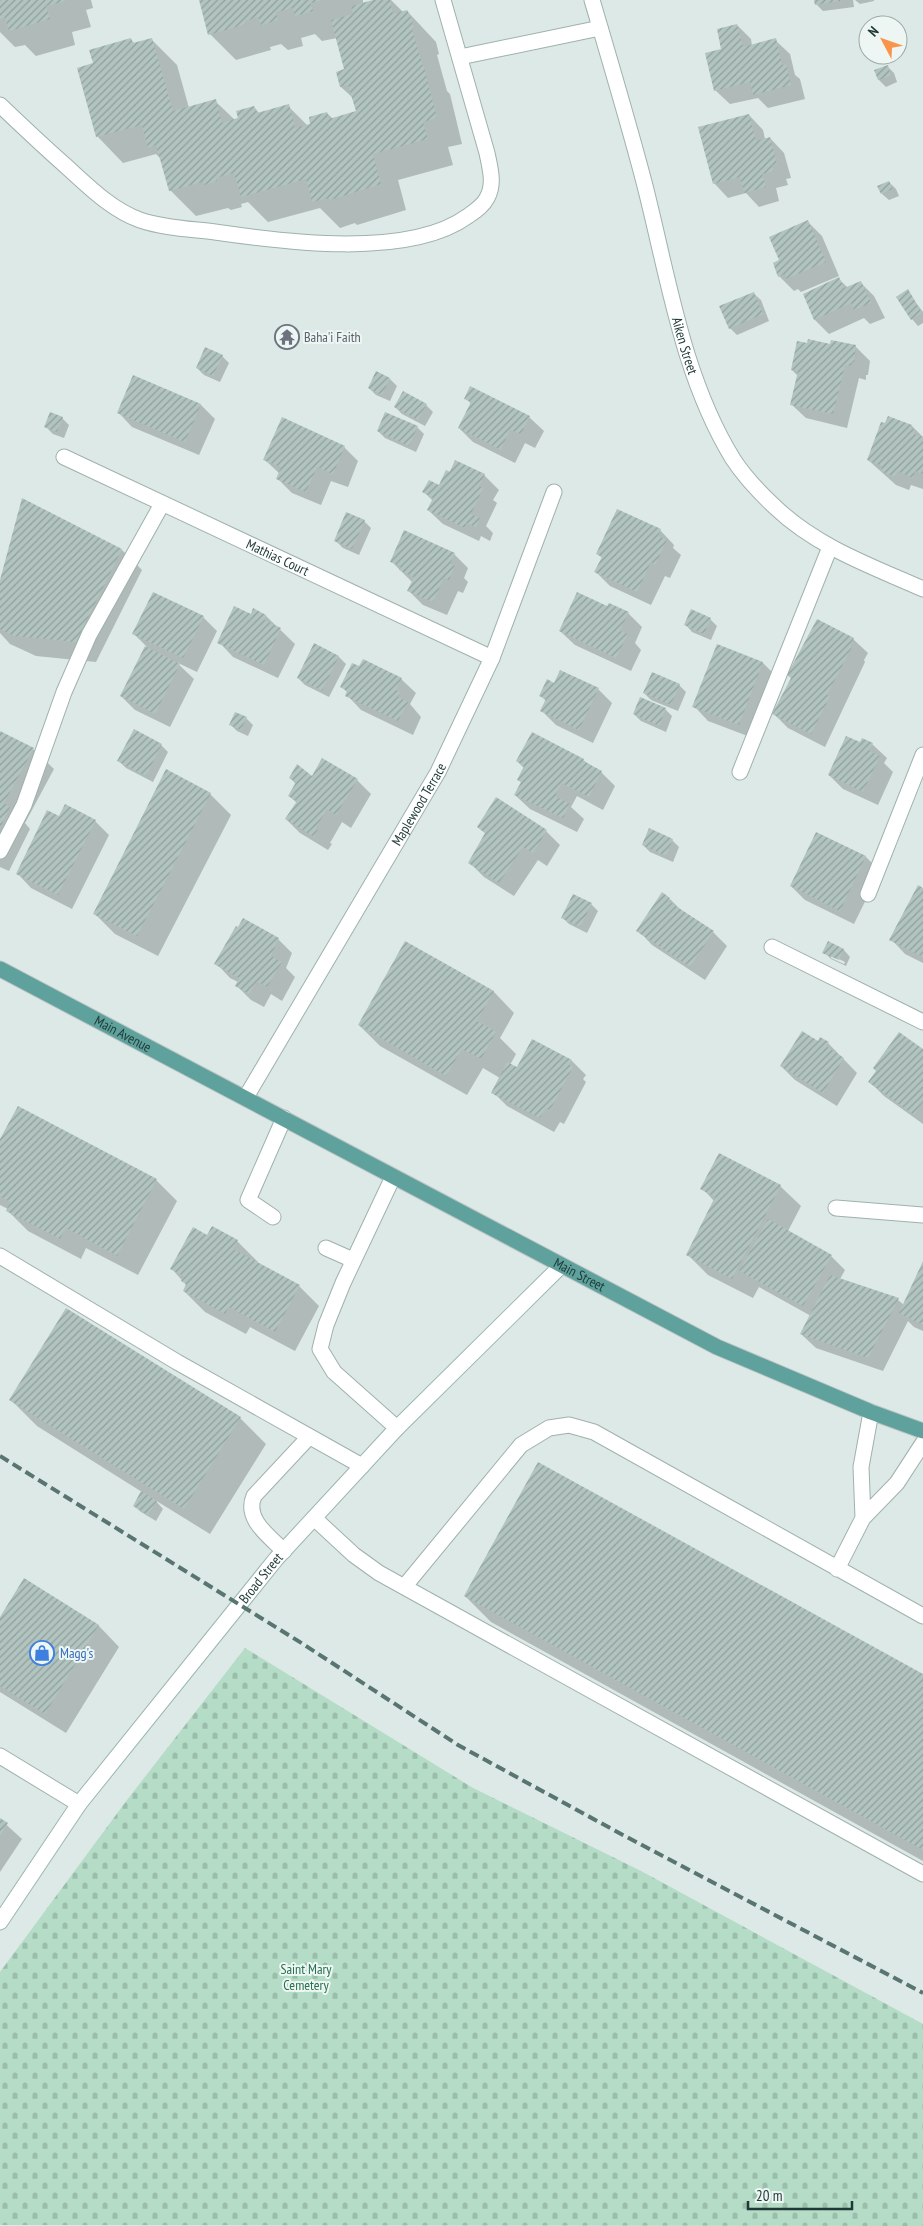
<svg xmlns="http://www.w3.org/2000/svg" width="923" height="2226" viewBox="0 0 923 2226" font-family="'PT Sans Narrow',sans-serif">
<defs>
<pattern id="cemetery-stones" width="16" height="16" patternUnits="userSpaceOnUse" patternTransform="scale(1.25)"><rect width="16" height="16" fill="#b4dcc6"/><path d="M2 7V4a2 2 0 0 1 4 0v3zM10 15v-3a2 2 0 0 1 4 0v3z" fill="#9abeab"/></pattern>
<pattern id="building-hatch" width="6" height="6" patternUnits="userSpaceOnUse" patternTransform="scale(1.25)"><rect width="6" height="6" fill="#b2c4bf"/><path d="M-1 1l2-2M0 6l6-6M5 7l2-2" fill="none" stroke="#90a09c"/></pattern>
</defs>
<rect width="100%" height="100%" fill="#dce9e6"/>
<path fill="url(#cemetery-stones)" d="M245,1648L473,1788L641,1871L923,2024V2226L0,2225V1972L127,1800Z"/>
<path fill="#0003" fill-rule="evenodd" d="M0,0H91L93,8L86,10L91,27L72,32L75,45L36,56L25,45L15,47L0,32Z
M200,0H363V4L377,0H391L403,12L407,11L436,42L439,54L437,55L447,91L450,94L462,144L448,147L453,165L398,180L406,210L357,225L355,223L340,228L320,208L268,222L248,202L241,204L242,207L231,210L228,208L196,216L170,190L162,160L156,154L123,163L98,137L78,69L95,64L131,40L135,44L151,39L177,65L189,108L215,101L235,120L254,107L260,114L288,106L308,126L327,113L333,119L357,112L353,98L341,87L346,70L337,38L322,41L315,34L301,38L303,46L288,50L281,44L270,47L271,50L236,60L210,34Z
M815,0H853L854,7L823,11L816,4Z
M855,0H874V1L860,4Z
M737,25L751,39L752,46L775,40L790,54L795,75L800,79L805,99L768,108L758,98L730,104L715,90L723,50Z
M887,66L894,73L897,82L886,87L879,80L875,71Z
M749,115L763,130L765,139L770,138L784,153L791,178L786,179L788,185L776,188L779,201L759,207L746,193L728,198L714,183Z
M889,182L896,189L899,196L889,200L882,194Z
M808,222L822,236L839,276L801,292L798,289L794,291L779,276L774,264L781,261Z
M839,279L848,288L860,282L874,296L885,318L870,324L864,318L829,334L815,320L805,294Z
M907,291L923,312V323L918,326L912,319Z
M754,294L761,300L769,321L737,335L730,328Z
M831,346H855L870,361L868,375H866V380L859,378L847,428L806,418L791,404L798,376L792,370Z
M222,356L229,363L220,382L204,375L197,368Z
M377,372L390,379L397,386L390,401L376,395L369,388Z
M134,376L201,405L215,419L199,455L132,427L118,412Z
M466,398L529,417L544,431L535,448L525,443L515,463L473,442L459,428L471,404Z
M426,405L433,412L425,426L402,414L395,407Z
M888,417L912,426L923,437V489L911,485L909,490L896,485L868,460Z
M62,418L69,425L64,438L53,434L46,427Z
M417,427L424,434L416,452L385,438L378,431Z
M344,447L358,461L348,487L331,481L321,505L292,493L278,479L280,474L265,460Z
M456,461L484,475L499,490L493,500L497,503L486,526L493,533L490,541L481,536L479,541L443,524L428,510L433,501L424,492L440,487Z
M364,521L371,528L359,555L343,548L336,541Z
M660,530L674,545L673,548L681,555L670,578L665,576L651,605L610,586L596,572L602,558L598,554Z
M122,550L142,570L96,662L36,656L10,644L0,633V584Z
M454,554L468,568L464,578L468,582L463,593L458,591L447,615L423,605L409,591L413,583L391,561Z
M608,608L628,613L642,627L635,643L641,650L631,671L575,645L560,631Z
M254,610L266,616L295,644L278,678L233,657L219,642L251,615Z
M203,617L217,631L197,672L176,662L194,679L170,727L135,710L121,696L150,650L134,634Z
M710,619L717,626L711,640L692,632L686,625Z
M853,639L868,653L864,660L865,662L825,747L788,728L774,714Z
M314,645L339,657L346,664L329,697L305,685L298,678Z
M363,661L401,679L416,693L410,704L421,717L413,735L361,710L347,695L348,693L342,687L360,668Z
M763,663L777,677L753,738L708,721L694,706Z
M555,685L598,689L612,703L593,743L556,725L542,711L546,701L540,695Z
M679,685L686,692L678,711L651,700L644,693Z
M665,709L672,716L666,732L641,721L634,714Z
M246,718L253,725L248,736L237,731L230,724Z
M0,732L33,749L54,769L25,823L30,829L9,871L0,867Z
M860,743L872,744L887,758L884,763L893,772L878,805L843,789L829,775Z
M161,745L168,752L153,782L126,768L119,761Z
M583,760L601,772L615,786L603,810L577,796L571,807L584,819L577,832L530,809L515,795L522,783L519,780L524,768L517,761Z
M167,771L210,794L231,815L158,956L115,934L94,913Z
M312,777L357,780L371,794L351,828L342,822L330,843L332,844L328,850L300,833L286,819L297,803L289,796L296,784L290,778Z
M496,799L546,831L560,845L547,866L538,860L514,896L484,877L470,863L486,834L478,827Z
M60,817L95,821L109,835L72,909L31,888L17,873Z
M817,834L866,857L880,871L854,924L805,900L791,886Z
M672,840L679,847L673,862L650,852L643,845Z
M923,889V963L905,954L891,939Z
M670,899L684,913L713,932L727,946L705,980L652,945L638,930Z
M591,904L598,911L587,933L569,924L562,917Z
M278,939L292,953L286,968L295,977L282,1001L271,994L264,1007L251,1000L237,986L238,982L230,978L216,963Z
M406,943L494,992L514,1013L500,1038L516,1054L510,1065L517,1069L532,1040L572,1061L586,1075L583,1079L586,1082L564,1124L560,1122L554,1132L507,1106L493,1092L500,1078L483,1068L467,1095L380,1046L359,1025Z
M844,950L850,957L846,966L831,959L824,952ZM831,955L845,962L844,964L831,958Z
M818,1043H828L857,1073L837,1106L795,1080L781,1066Z
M923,1050V1124L884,1096L870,1082Z
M0,1142L156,1180L177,1201L138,1275L86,1248L81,1259L28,1231L7,1210L8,1209L0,1205Z
M780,1186L801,1206L788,1231L831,1256L845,1270L840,1279L898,1300L904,1305L923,1264V1331L914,1327L908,1321L883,1371L816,1348L801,1334L811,1316L759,1287L753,1298L708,1275L687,1254L714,1201L702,1188Z
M207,1237L237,1241L258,1262L257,1263L299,1286L319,1306L295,1351L250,1327L246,1334L205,1312L184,1291L187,1286L172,1269Z
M11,1400L240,1418L266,1444L210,1534L155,1500L163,1509L156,1521L141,1512L134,1506L142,1492L37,1426Z
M24,1580L99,1626L119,1647L66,1733L0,1692V1619Z
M465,1596L923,1676V1861L491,1622Z
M0,1819L22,1839L0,1872Z"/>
<path fill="url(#building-hatch)" d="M0,0H66V1L46,6L50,19L9,31L5,17L0,19Z
M199,0H320V1L310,3L313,11L295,16L293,8L276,12L278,20L261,25L258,17L245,21L246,24L208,35Z
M373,0H390L393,14L407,10L410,15L414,28L412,29L423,67H424L437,118L423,122L428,139L373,154L381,184L330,200L329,198L312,202L306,179L241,197L234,173L216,178L217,181L204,185L203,182L169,191L156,145L148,148L142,125L96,137L77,68L93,63L89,50L131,38L133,43L152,38L173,111L216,99L222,123L238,118L236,111L254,106L257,113L289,104L295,128L310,124L309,117L327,112L329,119L356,111L348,85L340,87L336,72L344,69L331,20L353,14L351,6Z
M814,0H840V1L815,5Z
M737,24L743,47L776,38L782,65L786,64L791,85L753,95L750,82L714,91L705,53L721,49L717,29Z
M888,65L891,76L878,80L874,70Z
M749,114L756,141L770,137L777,164L772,165L774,171L762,174L766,187L744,193L740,177L713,184L698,127Z
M889,181L893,189L881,194L877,186Z
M808,220L826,262L786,279L785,274L778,277L773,263L779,260L769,237Z
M839,277L844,288L861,281L871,303L854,310L851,303L814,320L803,294Z
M908,289L922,313L911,320L896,297Z
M754,292L763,314L729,329L719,306Z
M808,339L830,344L831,340L856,345L854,362H852V366L845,365L833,414L790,405L798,371L791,370L797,341L807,343Z
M205,347L223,355L213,376L196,368Z
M376,371L390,378L382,395L368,388Z
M133,375L201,404L185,442L117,413Z
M470,386L530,416L521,434L510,430L501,450L458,428L471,402L464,399Z
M403,391L427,404L418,420L394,407Z
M50,412L63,417L57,432L44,427Z
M385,412L418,426L409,446L377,431Z
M888,416L912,425L911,428L915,430L914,434L923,437V474L915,471L913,478L897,471L895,477L881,471L882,466L867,460L881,422L885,423Z
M282,417L345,446L333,474L317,467L306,492L276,479L281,467L263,460Z
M455,460L485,474L479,486L483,488L471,514L480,518L476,527L466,523L465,528L427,510L433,498L422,492L429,480L439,485L446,470L450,472Z
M22,498L122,549L76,642L14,636L0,629V580Z
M617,509L661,529L658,536L667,540L655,565L651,562L637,592L594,572L602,557L596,554Z
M346,512L365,520L352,549L334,541Z
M404,530L455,553L450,564L455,566L449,580L444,578L433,602L407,591L414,577L399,570L401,566L390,562Z
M153,592L204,616L183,658L132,634Z
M577,592L607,606L609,603L629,612L620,631L628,634L616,658L559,631Z
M234,606L251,614L253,608L266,615L264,620L281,628L264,665L217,643Z
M691,609L711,618L704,634L684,625Z
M817,619L854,638L850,646L852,647L827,695L830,696L811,734L772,714L791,678L787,675Z
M314,643L339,656L322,691L297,678Z
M717,644L763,662L739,725L692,707Z
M145,646L180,664L155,714L120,696Z
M363,659L402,678L396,690L401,693L398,697L408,702L398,721L345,696L347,691L340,687L352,663L359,666Z
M560,670L599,688L579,730L540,711L546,699L539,696L547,679L554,683Z
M652,672L680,684L671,705L643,693Z
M640,697L666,708L659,726L633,714Z
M235,712L247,717L241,730L229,725Z
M134,729L162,744L146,776L117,761Z
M0,731L34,748L4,803L10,807L0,828Z
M532,732L584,759L583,761L602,771L589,797L562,783L555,796L570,804L563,818L514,795L521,782L517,780L524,766L516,761Z
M846,736L860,742L862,738L873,743L869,751L880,756L863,792L828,775Z
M322,758L358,779L336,815L327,809L316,828L318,829L314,837L285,819L297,801L288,796L296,782L289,778L297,764L312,776Z
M166,769L211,793L137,936L93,914Z
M496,797L547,830L533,853L523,847L499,883L468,863L485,833L477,827Z
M65,804L96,820L58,895L16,874L47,810L59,816Z
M649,828L673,839L666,856L642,845Z
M816,832L866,856L840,911L790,886Z
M918,885L923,888V957L889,940Z
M662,892L670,898L668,901L714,931L690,967L636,931Z
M573,894L592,903L580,927L561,918Z
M243,918L279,938L271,956L282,962L267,987L257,981L249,994L235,986L239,978L214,964L236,926L238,927Z
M405,941L494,991L477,1021L496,1032L481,1059L462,1049L446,1076L358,1025Z
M828,941L844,949L839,960L822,953Z
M802,1031L818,1041L820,1037L829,1042L826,1046L844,1058L823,1093L780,1066Z
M899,1032L923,1049V1102L914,1115L868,1082L876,1071L873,1068Z
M532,1039L572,1060L569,1065L573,1067L550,1110L546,1108L540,1118L491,1093L507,1062L517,1067Z
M18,1106L157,1179L117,1256L66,1228L60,1239L6,1211L10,1202L0,1196V1139Z
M719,1153L781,1185L732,1279L686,1255L715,1197L700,1189Z
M768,1219L832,1255L803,1306L739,1271Z
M212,1226L238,1240L233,1249L300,1285L275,1332L229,1307L225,1314L183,1291L186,1284L181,1281L184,1276L170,1269L193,1227L207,1235Z
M923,1261V1325L899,1313Z
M830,1275L899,1298L868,1358L800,1334Z
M66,1308L241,1417L184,1509L9,1400Z
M538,1462L923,1674V1850L464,1596Z
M141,1491L157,1501L148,1515L133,1506Z
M24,1578L99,1625L45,1714L0,1686V1617Z
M0,1818L8,1823L0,1836Z"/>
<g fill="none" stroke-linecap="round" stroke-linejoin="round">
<defs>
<path id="lane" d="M460,57L600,28
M0,105C22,126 44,147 67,167C89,187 112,210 140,220C163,228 191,229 215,232C284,242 409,259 468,216C475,211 483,206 487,198C495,184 490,168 487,153L443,0
M740,772L830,547
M0,851L24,805L64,692L89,635L162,504
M868,894L923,755
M772,947L923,1022
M393,1177L343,1283L326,1325L320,1349L334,1372L397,1428
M836,1208L923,1215
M273,1217L248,1200L284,1118
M326,1248L353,1260
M0,1256L177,1362L362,1466
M871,1412L861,1467L863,1518L897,1483L923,1443
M314,1518L354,1555L379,1573L923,1874
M284,1551C269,1536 244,1519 254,1496L309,1437
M837,1569L863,1518
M404,1587L521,1445L549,1428L569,1425L594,1432L923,1616"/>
<g id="street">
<path id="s1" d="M592,0C610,61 628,121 644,182C668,275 682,376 733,459C744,476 760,493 775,507C817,547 871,566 923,589"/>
<path id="s2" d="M64,457L492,658"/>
<path id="s3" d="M246,1097L438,772L492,658L554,492"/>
<path d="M0,1756L79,1804"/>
</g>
<g id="secondary">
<path id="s4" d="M0,1922L79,1804L276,1559L397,1428L561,1266"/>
</g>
<g id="primary">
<path id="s5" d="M0,969L717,1347L871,1412L923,1431"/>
</g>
</defs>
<use href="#lane" stroke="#9fb1ae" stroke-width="17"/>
<use href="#street" stroke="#9fb1ae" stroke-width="17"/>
<use href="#secondary" stroke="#9bb6b0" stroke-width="17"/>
<use href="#primary" stroke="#bcc4c3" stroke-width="17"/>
<use href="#lane" stroke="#fff" stroke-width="15"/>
<use href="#street" stroke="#fff" stroke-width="15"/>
<use href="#secondary" stroke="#fff" stroke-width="15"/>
<use href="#primary" stroke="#5fa19c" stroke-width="15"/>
<path stroke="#587572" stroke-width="4" stroke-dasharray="10 5" stroke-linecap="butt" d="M0,1456L303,1644L458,1745L621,1834L923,1993"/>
</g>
<defs>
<symbol id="temple-ring" viewBox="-11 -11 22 22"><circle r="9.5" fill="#edf6f3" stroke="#6b7280" stroke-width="1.5"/><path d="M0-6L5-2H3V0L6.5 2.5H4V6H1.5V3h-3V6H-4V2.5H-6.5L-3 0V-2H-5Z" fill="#6b7280"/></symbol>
<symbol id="shop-ring" viewBox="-11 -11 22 22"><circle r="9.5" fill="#edf6f3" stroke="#3f7fe0" stroke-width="1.5"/><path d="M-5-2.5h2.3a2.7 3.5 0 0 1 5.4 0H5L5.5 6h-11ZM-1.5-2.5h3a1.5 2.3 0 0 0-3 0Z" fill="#3f7fe0"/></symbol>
</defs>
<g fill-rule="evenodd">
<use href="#temple-ring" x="273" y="323" width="28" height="28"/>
<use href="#shop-ring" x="28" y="1639" width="28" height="28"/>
</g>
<g text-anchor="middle" stroke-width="4" stroke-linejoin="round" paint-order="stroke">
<g font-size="14" fill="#5b616d" stroke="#edf6f3" text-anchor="start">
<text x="304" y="342">Baha'i Faith</text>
</g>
<g font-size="14" fill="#1e3936" stroke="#edf6f3">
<text dy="5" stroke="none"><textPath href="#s1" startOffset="358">Aiken Street</textPath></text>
<text dy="5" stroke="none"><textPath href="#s2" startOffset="236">Mathias Court</textPath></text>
<text dy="5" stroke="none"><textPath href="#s3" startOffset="340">Maplewood Terrace</textPath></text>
<text dy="5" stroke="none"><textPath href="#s5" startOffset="139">Main Avenue</textPath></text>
<text dy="5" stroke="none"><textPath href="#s5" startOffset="655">Main Street</textPath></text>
<text dy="5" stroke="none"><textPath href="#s4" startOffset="432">Broad Street</textPath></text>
</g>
<g font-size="14" fill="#366cbe" stroke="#edf6f3" text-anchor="start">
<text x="60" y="1658">Magg's</text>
</g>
<g font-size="14" fill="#277150" stroke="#edf6f3">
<text x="306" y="1974">Saint Mary<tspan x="306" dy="16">Cemetery</tspan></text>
</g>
</g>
<g transform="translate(883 40) rotate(311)"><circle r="24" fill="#edf6f3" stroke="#9aaaa7"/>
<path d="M0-4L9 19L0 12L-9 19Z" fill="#f8944c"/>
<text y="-8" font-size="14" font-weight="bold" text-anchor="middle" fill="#1e3936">N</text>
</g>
<path d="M748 2201v8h104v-8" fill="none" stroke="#1e3936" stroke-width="2.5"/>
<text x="756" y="2201" font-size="15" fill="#1e3936" stroke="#edf6f3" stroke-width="4" paint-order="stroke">20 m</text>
</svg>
